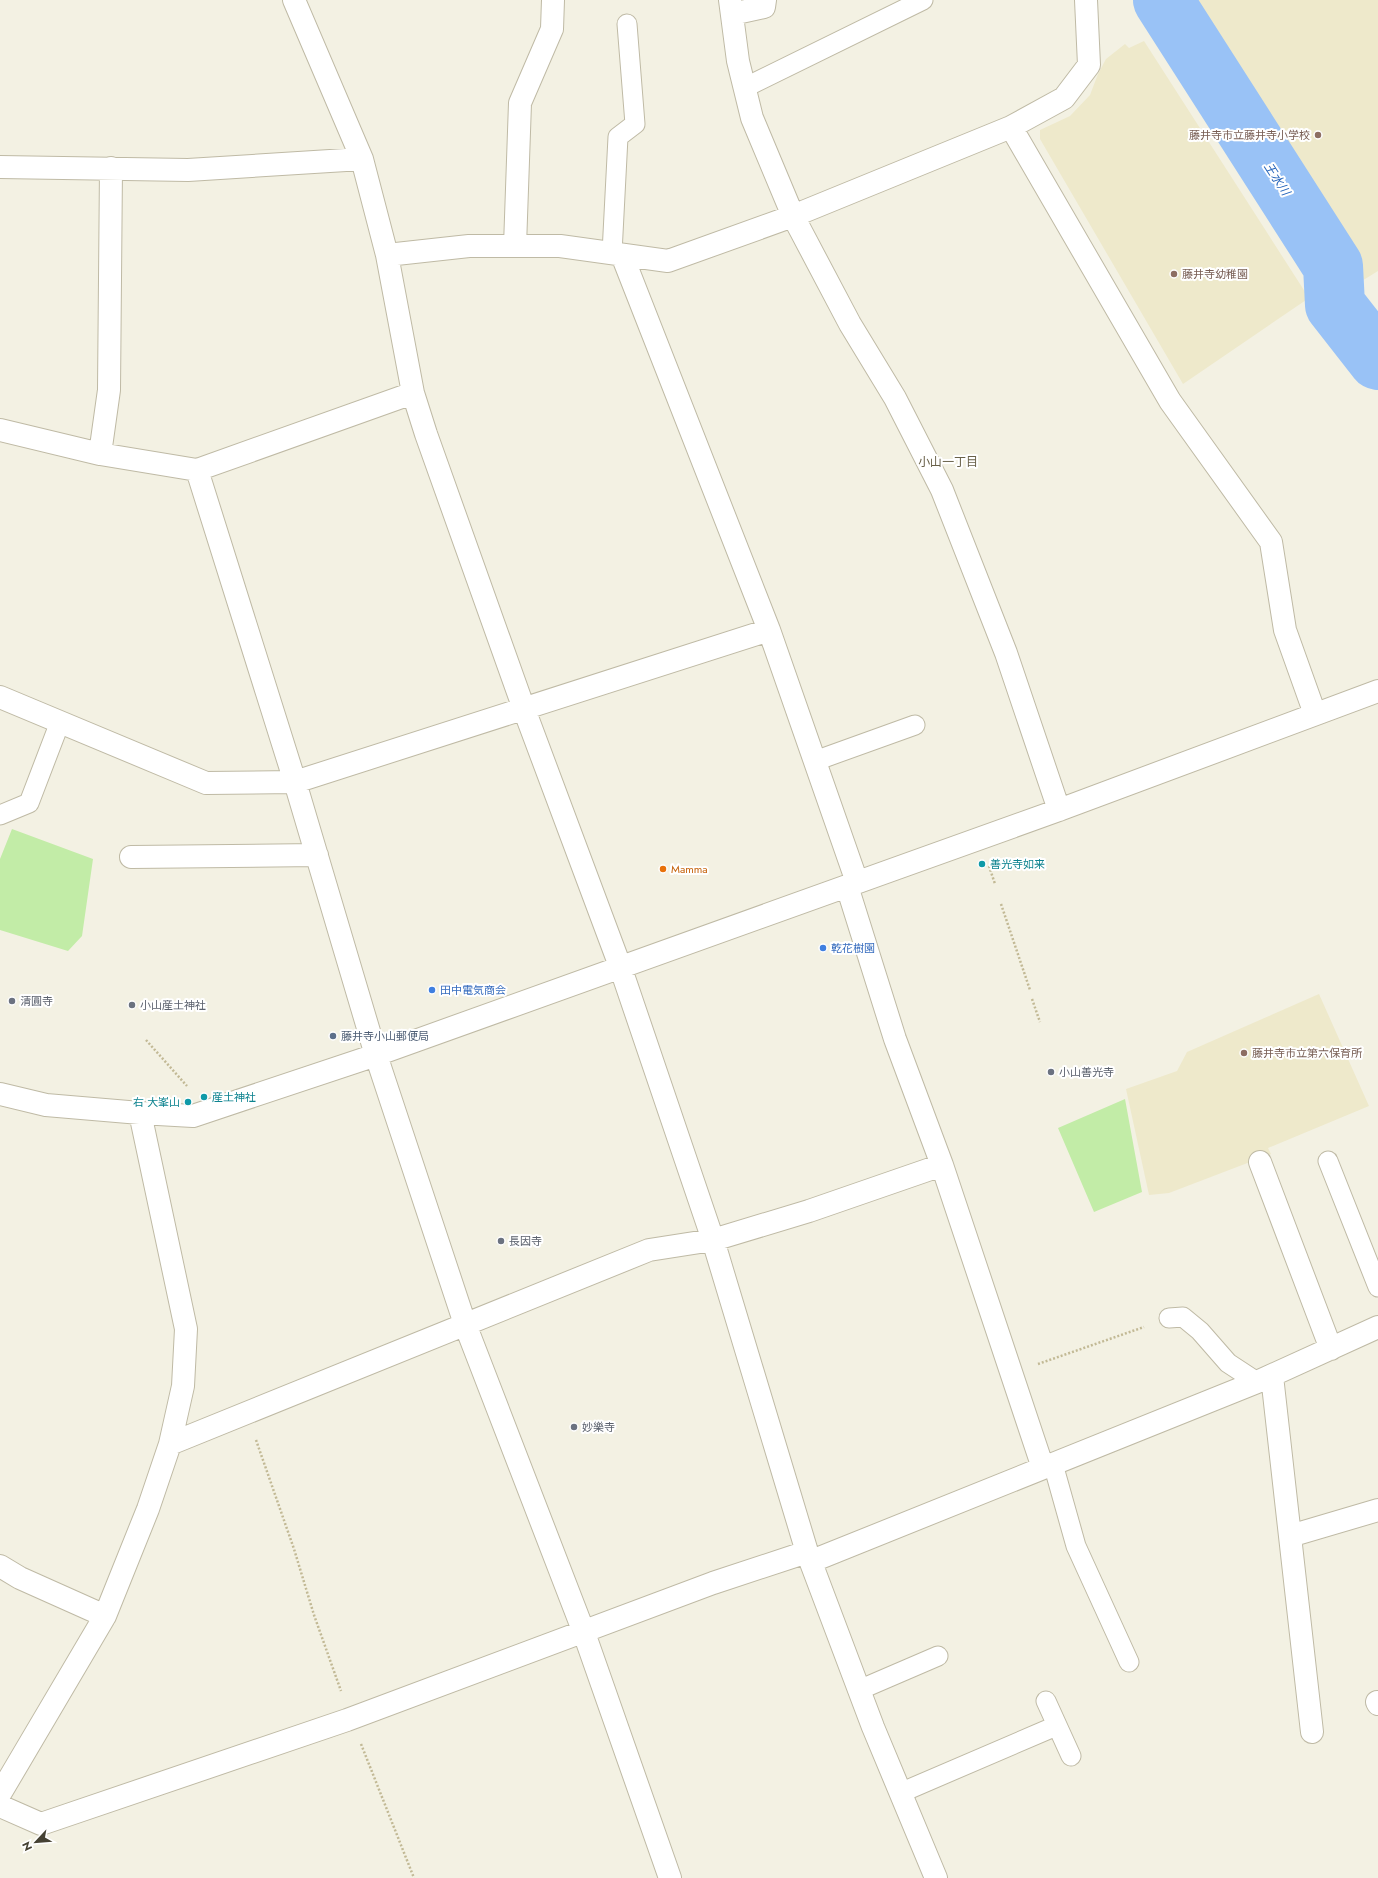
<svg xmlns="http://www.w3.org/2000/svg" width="1378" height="1878" viewBox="0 0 1378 1878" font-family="Jost,'Noto Sans JP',sans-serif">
<rect width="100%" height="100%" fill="#f3f1e3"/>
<path fill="#eee9cb" d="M1173,0H1378V271L1352,287Z
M1144,41L1309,298L1183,384L1040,139V130L1070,116L1090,95L1098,74L1106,59L1125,44L1129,48Z
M1319,994L1369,1106L1268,1148L1271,1154L1169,1193L1149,1195L1126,1089L1177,1071L1187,1052Z"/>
<path fill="#c2eca7" d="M12,829L93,859L82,936L68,951L0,930V859Z
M1125,1099L1142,1192L1094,1212L1058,1128Z"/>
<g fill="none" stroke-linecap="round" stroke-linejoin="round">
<path stroke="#99c2f6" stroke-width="60" d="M1163,0L1333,266L1335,305L1378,360"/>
<defs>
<path id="service" d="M744,88L923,0
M612,253L618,137L635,124L627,24
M815,761L915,725
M0,815L29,803L60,722
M1328,1161L1378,1287
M1169,1318L1183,1317L1200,1331L1228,1363L1257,1382
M1053,1464L1076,1546L1129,1662
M859,1690L938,1656
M1046,1701L1071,1756
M900,1793L1056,1726"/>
<path id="minor" d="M294,0L362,159L387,255L413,393L426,434L524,709L620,966L713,1240L807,1552L873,1727L936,1878
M730,0L738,61L752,118L793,216L850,324L895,398L942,490L1006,653L1059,810
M732,14L764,7L765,0
M1011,127L1170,401L1271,542L1285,630L1315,714
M0,167L188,170L362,159
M515,246L520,103L552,29L553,0
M387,255L469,246H560L668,261L793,216L1011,127L1064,98L1089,65L1086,0
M622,255L769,630L857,882
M0,430L100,454L197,470L413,393
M100,454L109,390L111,168
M197,470L295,782L376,1055L465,1324L583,1630L670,1878
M0,697L206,783L295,782L769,630
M131,857L317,855
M847,886L895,1039L942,1165L1043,1468
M0,1094L46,1105L140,1113L193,1116L376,1055L1059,810L1378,691
M1260,1162L1331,1349
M1272,1376L1312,1732
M170,1444L649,1250L713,1240L809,1211L942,1165
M1290,1536L1378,1510
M812,1561L1257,1382L1378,1327
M0,1566L20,1578L105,1616
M1377,1702L1378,1704
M0,1794L105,1616L148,1509L170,1444L183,1386L186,1329L140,1113
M0,1806L41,1824L347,1720L713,1583L807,1552"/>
</defs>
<use href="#service" stroke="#bfbaa5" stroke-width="21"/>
<use href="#minor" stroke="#bfbaa5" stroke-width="24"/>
<path stroke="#c2b995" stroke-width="2.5" stroke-dasharray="2 2" stroke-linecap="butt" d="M989,866L995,884
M1001,904L1030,990
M1032,999L1040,1022
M146,1040L187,1086
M1038,1364L1144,1327
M256,1440L294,1549L314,1615L341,1691
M361,1744L414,1878"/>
<use href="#service" stroke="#fff" stroke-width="19"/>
<use href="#minor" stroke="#fff" stroke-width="22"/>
</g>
<g fill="#8d6e63" stroke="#fff" stroke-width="1.5">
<circle cx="1318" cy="135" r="4"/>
<circle cx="1174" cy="274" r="4"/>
<circle cx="1244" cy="1053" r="4"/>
</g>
<g fill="#0f9aa8" stroke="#fff" stroke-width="1.5">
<circle cx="982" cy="864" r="4"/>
<circle cx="204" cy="1097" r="4"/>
<circle cx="188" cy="1102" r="4"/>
</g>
<circle fill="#e8710a" stroke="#fff" stroke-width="1.5" cx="663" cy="869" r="4"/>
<g fill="#3f7fe0" stroke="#fff" stroke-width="1.5">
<circle cx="823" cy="948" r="4"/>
<circle cx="432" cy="990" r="4"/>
</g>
<g fill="#6b7280" stroke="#fff" stroke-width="1.5">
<circle cx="12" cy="1001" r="4"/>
<circle cx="132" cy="1005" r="4"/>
<circle cx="1051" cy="1072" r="4"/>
<circle cx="501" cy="1241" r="4"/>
<circle cx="574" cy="1427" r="4"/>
</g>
<circle fill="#5c6f8a" stroke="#fff" stroke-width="1.5" cx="333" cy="1036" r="4"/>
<g text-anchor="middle" stroke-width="4" stroke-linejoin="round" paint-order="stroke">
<g font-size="11" fill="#785e54" stroke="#fff" text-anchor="start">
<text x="1310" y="139" text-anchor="end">藤井寺市立藤井寺小学校</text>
<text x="1182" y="278">藤井寺幼稚園</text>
<text x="1252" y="1057">藤井寺市立第六保育所</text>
</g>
<g font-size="11" fill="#0d838f" stroke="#fff" text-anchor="start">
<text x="990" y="868">善光寺如来</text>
<text x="212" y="1101">産土神社</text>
<text x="180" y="1106" text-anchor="end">右 大峯山</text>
</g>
<g font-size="11" fill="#c56008" stroke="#fff" text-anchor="start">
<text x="671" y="873">Mamma</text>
</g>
<g font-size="11" fill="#366cbe" stroke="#fff" text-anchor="start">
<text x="831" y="952">乾花樹園</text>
<text x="440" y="994">田中電気商会</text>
</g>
<g font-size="11" fill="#5b616d" stroke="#fff" text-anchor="start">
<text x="20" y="1005">清圓寺</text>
<text x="140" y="1009">小山産土神社</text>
<text x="1059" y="1076">小山善光寺</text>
<text x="509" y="1245">長因寺</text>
<text x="582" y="1431">妙樂寺</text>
</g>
<g font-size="11" fill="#4e5e75" stroke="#fff" text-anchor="start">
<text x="341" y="1040">藤井寺小山郵便局</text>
</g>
<g font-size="12" font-style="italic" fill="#2363ba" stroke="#fff">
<text transform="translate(1277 179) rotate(57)" y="4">王水川</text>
</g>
<g font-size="12" fill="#696149" stroke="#fff">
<text x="948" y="466">小山一丁目</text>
</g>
</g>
<g transform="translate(36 1842) rotate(244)" stroke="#ffffff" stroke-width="3" paint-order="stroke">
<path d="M0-3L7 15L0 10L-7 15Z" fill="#454133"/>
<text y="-6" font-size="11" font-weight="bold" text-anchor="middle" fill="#454133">N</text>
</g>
</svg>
